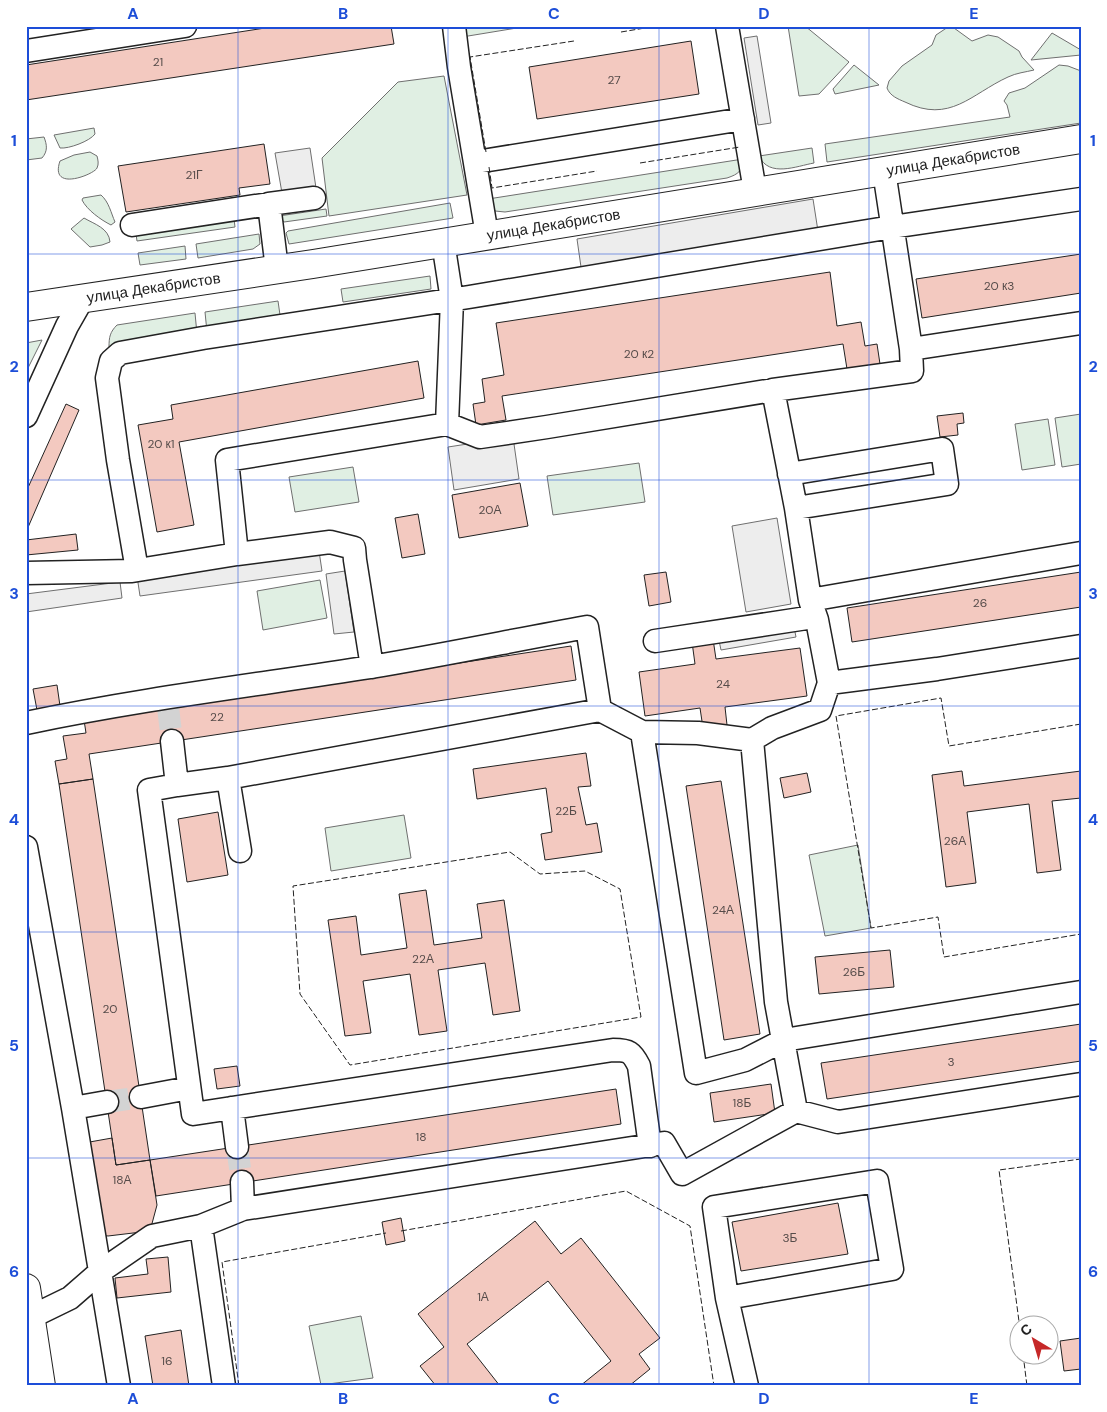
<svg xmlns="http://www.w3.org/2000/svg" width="1107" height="1412" viewBox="0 0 1107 1412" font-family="'DM Sans',sans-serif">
<rect width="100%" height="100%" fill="#fff"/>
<path fill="#e0efe3" stroke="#6f6f6f" d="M460,26H529L462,37Z
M788,26H805L849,62L819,94L799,96Z
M948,27L954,28L972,41L988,35L998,37L1019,51L1022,57L1034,70C1026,72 1016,73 1008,77C971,94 950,124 905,102C898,99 890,96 887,88L889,81L902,66L932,45L936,35Z
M1052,33L1081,50V55L1031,60Z
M854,65L879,85L835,94L833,89Z
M1059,65L1068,66L1081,71V123L827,162L825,144L1010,117L1007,105L1004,101L1009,93L1025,88Z
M444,76L467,195L329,216L322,158L398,82Z
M94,128L95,134C90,141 69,149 60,148L54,135Z
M44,137C47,145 48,151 42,158L26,160V139Z
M812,148L814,163C797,166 769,178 759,156Z
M90,152L97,156C98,160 99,164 97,168C95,174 49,193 60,161L74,155Z
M743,159C742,171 739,174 727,178L505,212L495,211L488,199Z
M101,195C109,202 111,213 115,222L111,225C101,220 87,210 82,200L83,198Z
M450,203L453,218L289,244L286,233L288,231Z
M326,209L327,216L284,222L279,216Z
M84,218C94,224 109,228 110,242L102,245L90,247L71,229Z
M234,219L235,227L137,241L136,234Z
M259,234L260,244L253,249L198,258L196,244Z
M185,246L186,259L140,265L138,253Z
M430,276L431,289L343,302L341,289Z
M278,301L281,322L207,332L205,312Z
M195,313L197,334L109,347C109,337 110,332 117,325Z
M42,340L26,372V343Z
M1081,414V464L1062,467L1055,418Z
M1048,419L1055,465L1022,470L1015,424Z
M639,463L645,502L553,515L547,476Z
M353,467L359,502L295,512L289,477Z
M320,580L327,618L263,630L257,591Z
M404,815L411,858L331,871L325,828Z
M858,845L871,928L825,936L809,855Z
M361,1316L373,1378L321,1385L309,1326Z"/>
<path fill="#ededed" stroke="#6f6f6f" d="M757,36L771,123L758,125L744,38Z
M310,148L316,188L282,193L275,153Z
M813,199L820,244L583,281L577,239Z
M513,437L519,479L454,490L448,447Z
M777,518L791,604L746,612L732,526Z
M319,551L322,571L140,596L137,576Z
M345,571L354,632L334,634L326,574Z
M120,582L122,598L26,612V594Z
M791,612L796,637L721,650L716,626Z"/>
<path fill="#f3c9c0" stroke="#222" d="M278,26H391L394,44L26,100V65Z
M691,41L699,94L537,119L529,67Z
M264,144L270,184L239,188L240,195L126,212L118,166Z
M1081,254V293L922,318L916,279Z
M830,272L837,326L861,322L865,346L877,344L880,364L847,369L843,344L502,396L506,420L476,425L473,404L485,402L482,379L504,375L496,323Z
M418,361L424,398L179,442L194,525L157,532L138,425L173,419L171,405Z
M66,404L79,410L26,532V492Z
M963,413L964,423L957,424L958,435L940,437L937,416Z
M520,483L528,526L459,538L452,495Z
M418,514L425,554L402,558L395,518Z
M76,534L78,550L26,555V540Z
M666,572L671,602L649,606L644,575Z
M1081,572V607L852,642L847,608Z
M713,639L716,659L800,648L807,696L725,707L727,725L703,728L700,708L645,716L639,672L695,664L692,642Z
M571,646L576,680L89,754L93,779L59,784L55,761L67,759L63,736L86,733L84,720Z
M57,685L60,706L37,710L33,689Z
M586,753L591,786L578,787L586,825L597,823L602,852L545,860L541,834L552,832L546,788L477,799L473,769Z
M962,771L964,786L1081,771V798L1052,801L1061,870L1037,873L1029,804L967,812L976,883L946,887L932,775Z
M807,773L811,792L784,798L780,778Z
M93,779L150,1160L116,1165L59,784Z
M721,781L760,1034L724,1040L686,786Z
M218,812L228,875L187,882L178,819Z
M426,890L434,945L482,938L477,904L504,900L520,1011L493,1015L485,963L438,970L447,1031L419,1035L410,974L363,981L371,1033L345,1036L328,920L356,916L361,955L407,948L399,894Z
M890,950L894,987L819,994L815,957Z
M1081,1024V1061L827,1099L821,1063Z
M237,1066L240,1086L217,1089L214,1069Z
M771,1084L775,1113L714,1122L710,1093Z
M616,1089L621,1124L156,1196L150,1160Z
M112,1138L116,1165L150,1160L157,1205L150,1231L108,1236L101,1235L84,1143Z
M838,1203L848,1254L741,1271L732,1222Z
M401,1218L405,1241L386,1245L382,1222Z
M535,1221L561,1254L581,1238L660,1338L639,1354L650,1369L629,1386H580L611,1361L548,1281L467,1344L500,1386H436L420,1366L444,1347L418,1314Z
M168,1257L171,1292L117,1298L115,1278L148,1274L146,1259Z
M181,1330L189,1386H153L145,1336Z
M1081,1338V1369L1064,1371L1060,1341Z"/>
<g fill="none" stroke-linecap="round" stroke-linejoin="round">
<path stroke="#d3d3d3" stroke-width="22" stroke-dasharray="22 11" stroke-linecap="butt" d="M168,707L172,741
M107,1102L141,1097
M237,1147L242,1182"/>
<defs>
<path id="minor" d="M454,26L459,67L487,235
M727,26L755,191
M26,51L185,26
M476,162L743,119
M884,171L911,349
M269,204L314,198
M132,225L269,204L277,269
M443,242L452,300L447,424L480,437L547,427L773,390L796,508L810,600
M773,390L912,371L911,349L1081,323
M26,416L67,326L83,298
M789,474L942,449L947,484L796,508
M237,554L330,542L354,548L355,560L372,667
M137,570L118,460L107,378L111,361L120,353L203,338L469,297L892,227L1081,199
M26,573L132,571L237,554L227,460L447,424
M655,641L807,618L817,620
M829,683L937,669L1081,646
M26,723C140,699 256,685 371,667C443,655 515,640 587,627L600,710
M642,732L698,733L752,740
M172,741L177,785
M228,778L240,851
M26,847L73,1108L119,1386
M141,1097L189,1088
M73,1108L107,1102
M232,1108L237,1147
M796,1111L776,1002L752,740L772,728L820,710L829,683L817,620L810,600L1081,553
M650,1146L639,1066C632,1052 629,1050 613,1050L193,1114L149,790L177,785L228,778L600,710L642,732L696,1073L745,1060L784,1040L1081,992
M242,1182L243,1209
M201,1226L224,1386
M727,1298L892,1269L877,1181L714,1207L727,1298L747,1386
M31,1317L70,1298L101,1271L152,1236L201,1226L243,1209L664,1143L682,1174L796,1111L838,1122L1081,1084"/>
<g id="major">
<path id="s1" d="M26,307L313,264L1081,139"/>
<path d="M26,1288L41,1386"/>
</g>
</defs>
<use href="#minor" stroke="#222" stroke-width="25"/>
<use href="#major" stroke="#222" stroke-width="30"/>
<use href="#minor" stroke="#fff" stroke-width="22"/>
<use href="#major" stroke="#fff" stroke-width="28"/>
<path stroke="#222" stroke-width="1" stroke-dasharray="6 2.5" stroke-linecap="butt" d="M621,32L657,26
M486,152L470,57L574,41
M640,163L740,147
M489,167L492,188L597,171
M1081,724L949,746L941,698L836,716L871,928L938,917L944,957L1081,934
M510,852L540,874L585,871L620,889L641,1017L350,1065L300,994L293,886Z
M401,1231L626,1191L690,1226L714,1386
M1020,1329L999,1170L1081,1159
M1023,1354L1027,1386
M239,1386L222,1262L386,1233"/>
</g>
<path fill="none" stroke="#1d4ed8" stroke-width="1" stroke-opacity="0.55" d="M238,26V1386M448,26V1386M659,26V1386M869,26V1386M26,254H1081M26,480H1081M26,706H1081M26,932H1081M26,1158H1081"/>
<g text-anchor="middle" stroke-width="4" stroke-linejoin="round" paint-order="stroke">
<g font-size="12" fill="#564c4a">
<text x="158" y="66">21</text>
<text x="614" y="84">27</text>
<text x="194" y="179">21Г</text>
<text x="999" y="290">20 к3</text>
<text x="639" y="358">20 к2</text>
<text x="161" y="448">20 к1</text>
<text x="490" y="514">20А</text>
<text x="980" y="607">26</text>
<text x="723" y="688">24</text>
<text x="217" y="721">22</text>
<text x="566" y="815">22Б</text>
<text x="955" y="845">26А</text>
<text x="723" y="914">24А</text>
<text x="423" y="963">22А</text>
<text x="854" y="976">26Б</text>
<text x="110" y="1013">20</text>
<text x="951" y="1066">3</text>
<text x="742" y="1107">18Б</text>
<text x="421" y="1141">18</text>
<text x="122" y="1184">18А</text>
<text x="790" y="1242">3Б</text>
<text x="483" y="1301">1А</text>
<text x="167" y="1365">16</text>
</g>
<g font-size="15" fill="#222" stroke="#fff">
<text dy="5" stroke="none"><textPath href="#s1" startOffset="939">улица Декабристов</textPath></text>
<text dy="5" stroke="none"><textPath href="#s1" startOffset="534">улица Декабристов</textPath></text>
<text dy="5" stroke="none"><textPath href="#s1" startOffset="129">улица Декабристов</textPath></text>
</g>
</g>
<rect width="1107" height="1412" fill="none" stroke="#ffffff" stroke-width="55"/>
<g transform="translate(1034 1340) rotate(322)"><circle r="24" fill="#ffffff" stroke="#a7a7a7"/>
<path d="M0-4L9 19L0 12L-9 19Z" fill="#c62828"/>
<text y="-8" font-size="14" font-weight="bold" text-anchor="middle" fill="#222222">С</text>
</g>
<rect x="28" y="28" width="1052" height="1356" fill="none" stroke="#1d4ed8" stroke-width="2"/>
<g font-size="16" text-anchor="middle" font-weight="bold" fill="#1d4ed8">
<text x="133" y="19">A</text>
<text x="343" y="19">B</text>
<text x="554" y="19">C</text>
<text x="764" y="19">D</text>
<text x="974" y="19">E</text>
<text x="14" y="146">1</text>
<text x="1093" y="146">1</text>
<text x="14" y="372">2</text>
<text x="1093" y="372">2</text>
<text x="14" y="599">3</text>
<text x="1093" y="599">3</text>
<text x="14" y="825">4</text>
<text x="1093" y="825">4</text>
<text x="14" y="1051">5</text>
<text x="1093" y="1051">5</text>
<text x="14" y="1277">6</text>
<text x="1093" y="1277">6</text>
<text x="133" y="1404">A</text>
<text x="343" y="1404">B</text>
<text x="554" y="1404">C</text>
<text x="764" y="1404">D</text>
<text x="974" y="1404">E</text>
</g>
</svg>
